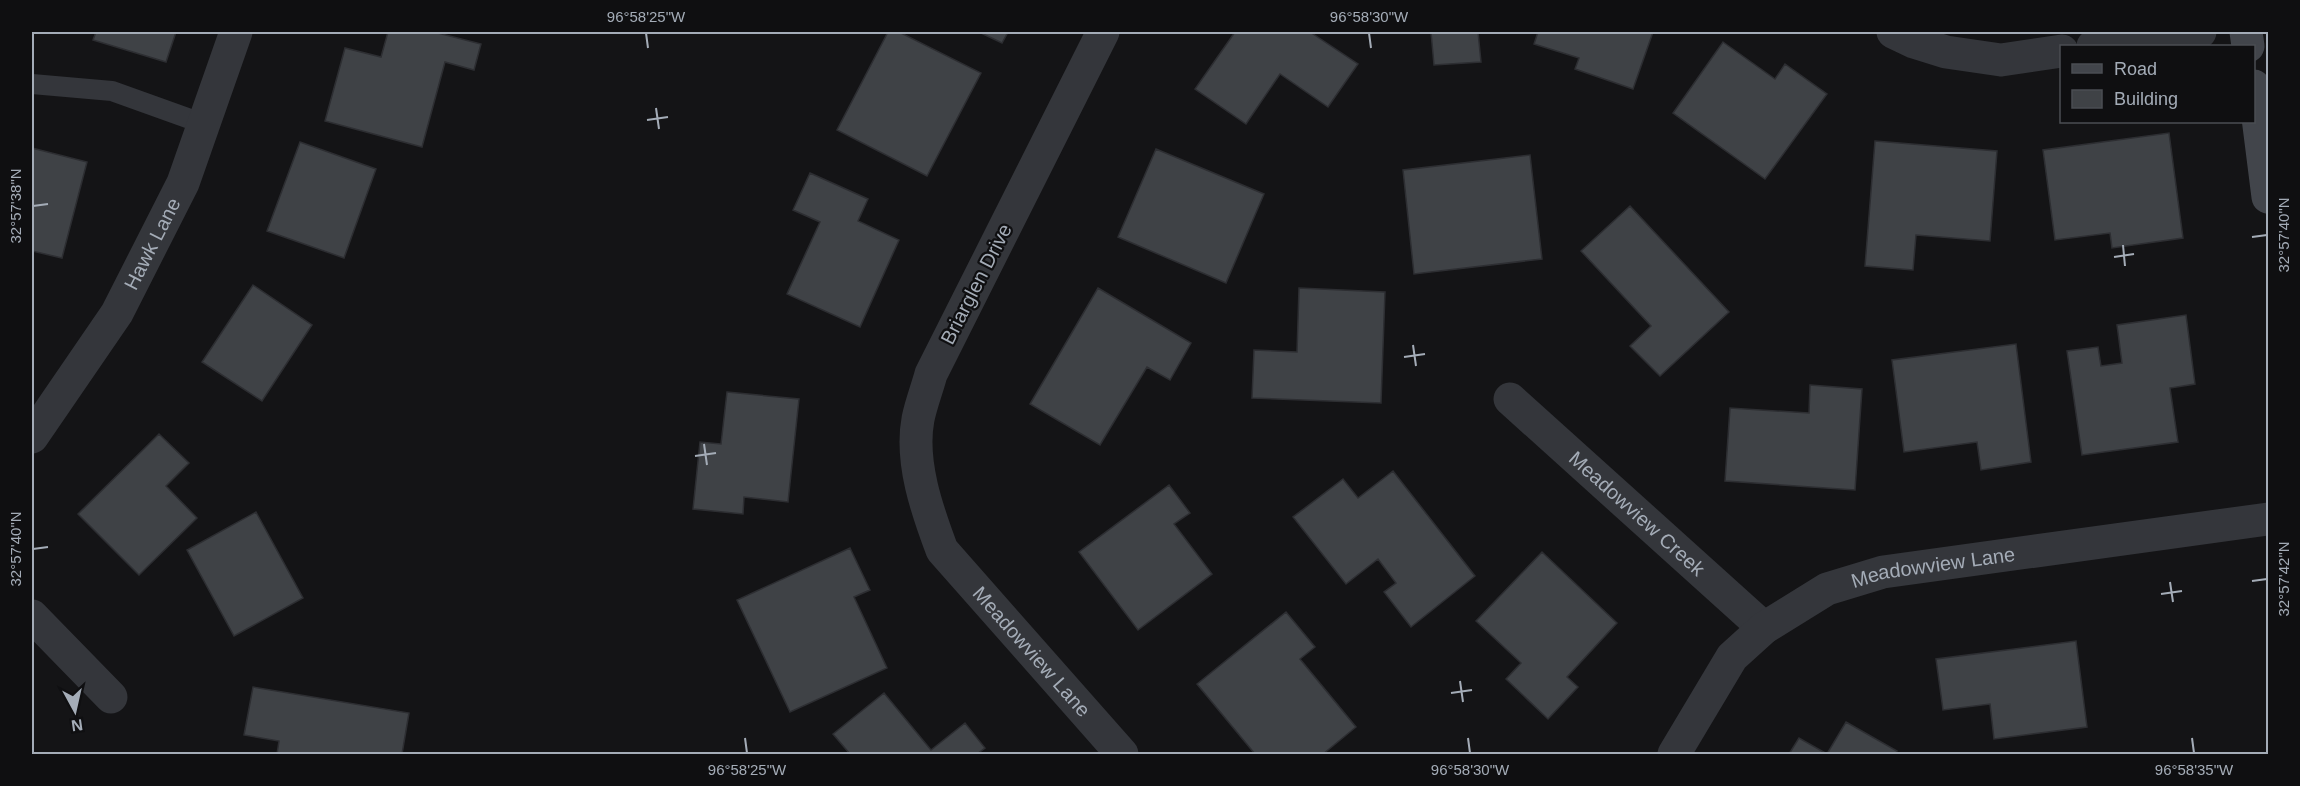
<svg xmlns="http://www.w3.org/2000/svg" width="2300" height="786" viewBox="0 0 2300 786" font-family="Arial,sans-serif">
<rect width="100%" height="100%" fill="#141416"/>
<path fill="#3f4246" stroke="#2d2e32" stroke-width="1.5" d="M96,32H176L166,62L93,40Z
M388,32H434L481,44L474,70L445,62L422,147L325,121L345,48L381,57Z
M888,32H899L981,73L927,176L837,130Z
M979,32H1008L1002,43Z
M1235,32H1310L1358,64L1328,107L1280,74L1246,124L1195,89Z
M1431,32H1478L1481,62L1434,65Z
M1538,32H1653L1633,89L1575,69L1579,58L1534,44Z
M1723,42L1775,79L1785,64L1827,94L1765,179L1673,113Z
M2169,133L2183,238L2112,248L2110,233L2055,240L2043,150Z
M1875,141L1997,151L1990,241L1916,235L1913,270L1865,266Z
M300,142L376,169L344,258L267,231Z
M32,148L87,162L62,258L32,251Z
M1156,149L1264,194L1226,283L1118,237Z
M1530,155L1542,259L1414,274L1403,170Z
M810,173L868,199L858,221L899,240L860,327L787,294L820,222L793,210Z
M1630,206L1729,312L1660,376L1630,346L1651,326L1581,251Z
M253,285L312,325L262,401L202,362Z
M1098,288L1191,343L1170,380L1147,367L1100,445L1030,404Z
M1299,288L1385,292L1381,403L1252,398L1254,350L1297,352Z
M2186,315L2195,384L2170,388L2178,442L2082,455L2067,351L2098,347L2101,366L2122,363L2117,325Z
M2016,344L2031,462L1981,470L1977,442L1904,452L1892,360Z
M1810,385L1862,389L1855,490L1725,481L1730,408L1809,413Z
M727,392L799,399L788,502L744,497L743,514L693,509L700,442L721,444Z
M159,434L189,463L166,486L197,518L139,575L78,514Z
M1393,471L1475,576L1411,627L1384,592L1396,583L1378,559L1346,584L1293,517L1343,479L1358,498Z
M1169,485L1190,513L1174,524L1212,574L1138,630L1079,552Z
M256,512L303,598L234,636L187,550Z
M850,548L870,590L854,597L887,668L790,712L737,600Z
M1542,552L1617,623L1567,677L1578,687L1548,719L1506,679L1521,663L1476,621Z
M1286,612L1315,647L1300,659L1356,727L1323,754H1255L1197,684Z
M2076,641L2087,727L1994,739L1990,704L1943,710L1936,659Z
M253,687L409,713L402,754H277L279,741L244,735Z
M884,693L931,750L965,723L985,748L977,754H850L833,734Z
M1846,722L1897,751L1895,754H1789L1799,738L1827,754Z"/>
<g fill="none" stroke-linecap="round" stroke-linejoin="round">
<path stroke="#34363b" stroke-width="20" d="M32,84L112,91L204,124"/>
<g stroke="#34363b" stroke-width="33">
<path id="s1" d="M1103,32L931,374C927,389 921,404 918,419C910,462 927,510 942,550L1122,754"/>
<path d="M1893,32L1914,42L1946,52L2001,60L2062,51"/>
<path d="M2093,46L2200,32"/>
<path id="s2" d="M1510,399L1764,628"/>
<path id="s3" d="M32,437L117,313L183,183L236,32"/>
<path d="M32,616L111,697"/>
<path id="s4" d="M1674,754L1732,657L1764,628L1827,589L1883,572L2268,519"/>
</g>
<path stroke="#42454b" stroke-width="33" d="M2246,32L2248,46
M2254,86L2268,197"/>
</g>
<path fill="none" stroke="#a4acb7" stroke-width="2" d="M646,33L648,48M1369,33L1371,48M656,108L659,129M647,120L668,117M33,206L48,204M2252,237L2267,235M2123,245L2125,266M2114,257L2134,254M1413,345L1416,366M1404,357L1425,354M704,444L707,465M695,456L716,453M33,549L48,547M2252,581L2267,579M2170,582L2173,602M2161,594L2182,591M1460,681L1463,702M1451,693L1472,690M745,738L747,753M1468,738L1470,753M2192,738L2194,753"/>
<g text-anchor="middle" stroke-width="4.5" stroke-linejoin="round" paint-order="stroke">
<g font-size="20" fill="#a4acb7" stroke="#0f0f11">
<text dy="7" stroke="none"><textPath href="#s3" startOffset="228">Hawk Lane</textPath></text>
<text transform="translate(976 284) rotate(-63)" y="7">Briarglen Drive</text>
<text dy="7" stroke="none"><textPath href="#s2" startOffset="171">Meadowview Creek</textPath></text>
<text dy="7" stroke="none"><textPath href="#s4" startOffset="339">Meadowview Lane</textPath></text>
<text dy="7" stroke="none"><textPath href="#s1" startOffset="700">Meadowview Lane</textPath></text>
</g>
</g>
<rect width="2300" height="786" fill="none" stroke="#0f0f11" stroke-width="66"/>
<rect x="2060" y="45" width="195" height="78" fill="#0f0f11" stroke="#4b4e53" stroke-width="1.5"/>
<rect x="2072" y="64" width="30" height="9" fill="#42454b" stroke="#4b4e53" stroke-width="1.5"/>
<text x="2114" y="75" font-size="18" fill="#a4acb7">Road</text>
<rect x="2072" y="90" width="30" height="18" fill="#3f4246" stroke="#4b4e53" stroke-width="1.5"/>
<text x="2114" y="105" font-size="18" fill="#a4acb7">Building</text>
<g transform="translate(75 711) rotate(172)" stroke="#0f0f11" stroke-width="4.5" paint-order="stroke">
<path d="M0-4.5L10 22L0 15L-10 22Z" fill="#a4acb7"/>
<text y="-9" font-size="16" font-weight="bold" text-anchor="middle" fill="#a4acb7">N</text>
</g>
<rect x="33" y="33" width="2234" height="720" fill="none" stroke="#a4acb7" stroke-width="2"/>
<g font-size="15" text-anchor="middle" fill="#a4acb7">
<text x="646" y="22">96°58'25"W</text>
<text x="1369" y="22">96°58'30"W</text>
<text transform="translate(16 206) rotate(-90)" y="5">32°57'38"N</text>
<text transform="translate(2284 235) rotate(-90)" y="5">32°57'40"N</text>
<text transform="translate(16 549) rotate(-90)" y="5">32°57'40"N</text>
<text transform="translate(2284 579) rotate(-90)" y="5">32°57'42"N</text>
<text x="747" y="775">96°58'25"W</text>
<text x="1470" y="775">96°58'30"W</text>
<text x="2194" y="775">96°58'35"W</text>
</g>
</svg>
